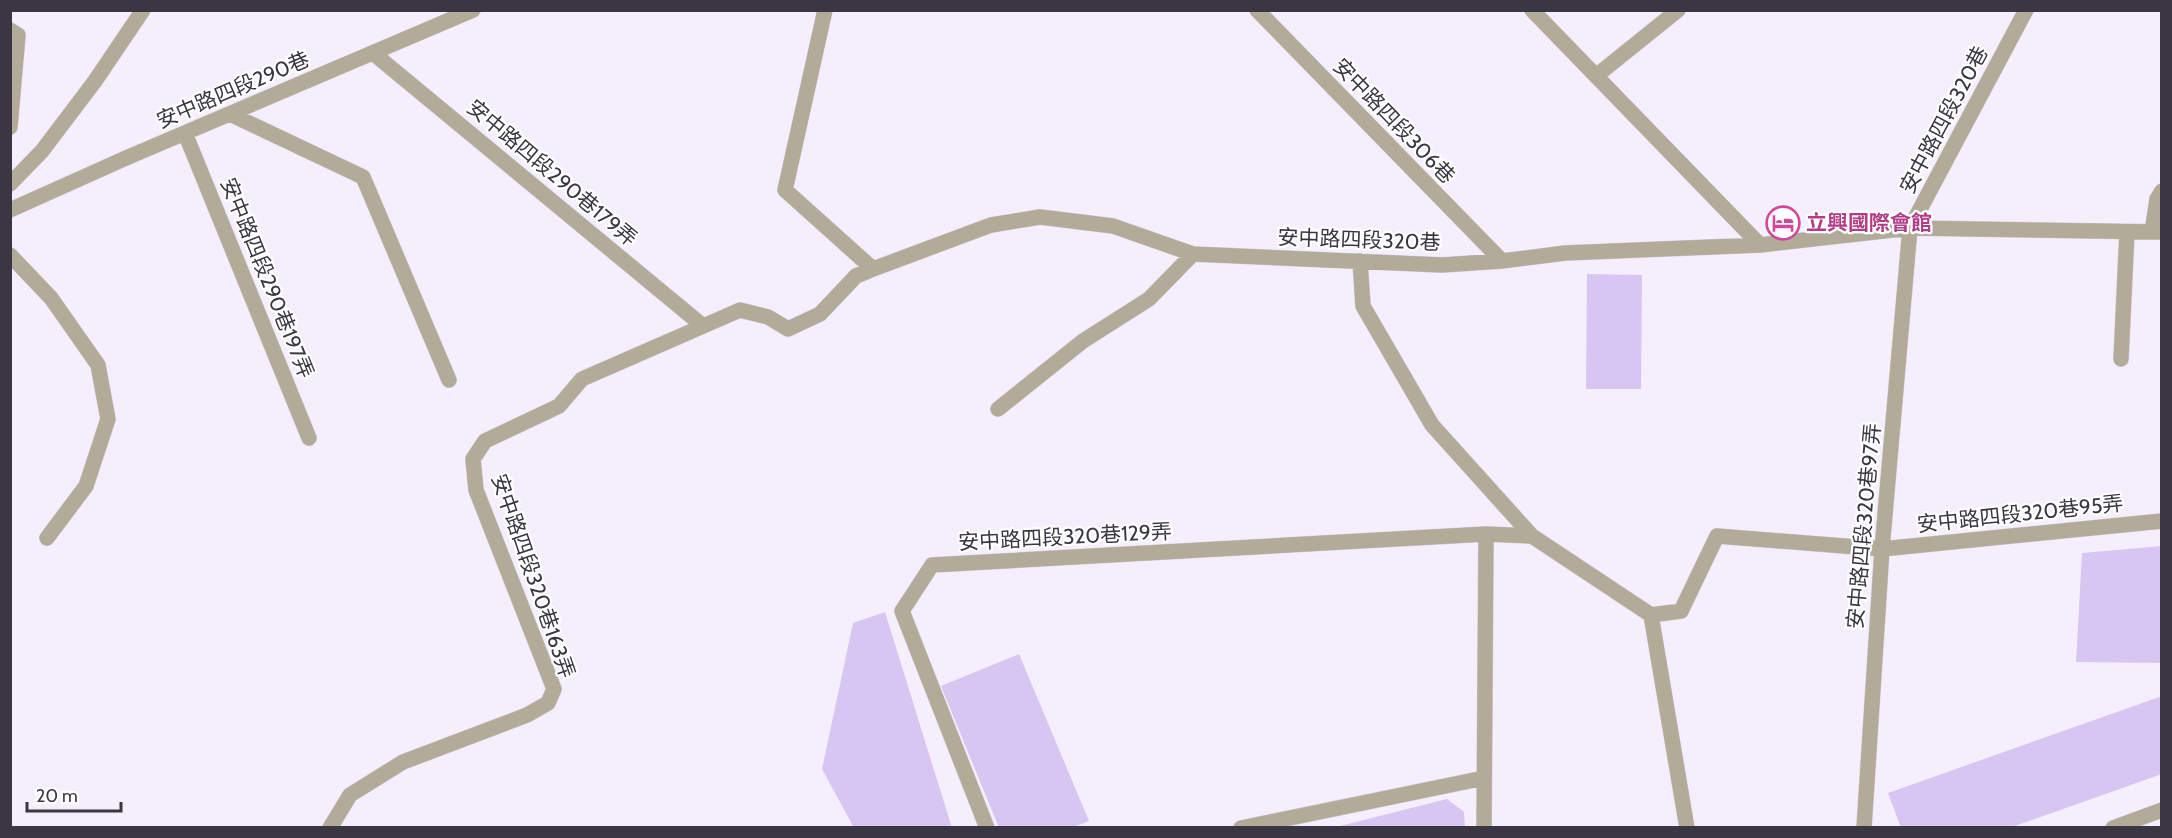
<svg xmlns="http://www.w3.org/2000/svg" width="2172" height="838" viewBox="0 0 2172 838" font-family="Cabin,'Noto Sans TC',sans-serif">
<rect width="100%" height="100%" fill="#f5effd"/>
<path fill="#d7c6f1" d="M1587,274L1642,275L1641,389H1586Z
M2162,546V663L2076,662L2082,553Z
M885,612L952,828H854L822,769L853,623Z
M1019,654L1089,821L1072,828H999L941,686Z
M2162,696V774L2009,828H1901L1888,793Z
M1447,799L1464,812L1465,828H1332Z"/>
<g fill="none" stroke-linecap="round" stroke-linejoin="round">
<defs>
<path id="minor" d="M825,10L785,190L873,269L991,225L1040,217L1113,226L1193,254L1442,265L1502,261L1565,253L1760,245L1910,228L2162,232
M1257,10L1502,261
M1532,10L1760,245
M10,30L18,35L10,127
M373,53L703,326
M1596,76L1678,10
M230,114L363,177L449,380
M185,133L309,438
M10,184L42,151L95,81L143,10
M10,210L126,158L473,10
M2152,232L2157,199L2162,191
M10,255L51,298L98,365L108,419L86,486L47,538
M1360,261L1363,306L1432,425L1532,536L1651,615L1687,828
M2121,359L2127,232
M998,409L1083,341L1149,299L1193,254
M1651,615L1681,611L1717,536L1882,549L2162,521
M330,828L350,795L403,762L527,715L548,703L554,689L476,490L473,459L485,441L559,406L582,379L740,310L768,317L788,329L820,314L856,276L873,269
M987,828L902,611L932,565L1486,534L1532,536
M1241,828L1484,778
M1484,828L1486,534
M1864,828L1882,549L1910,228L2026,10
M2113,828L2162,810"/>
</defs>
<use href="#minor" stroke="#d0cad8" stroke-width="16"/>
<use href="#minor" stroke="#b2ab98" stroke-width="15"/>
</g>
<defs>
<symbol id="hotel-ring" viewBox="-11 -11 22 22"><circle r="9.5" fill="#fff" stroke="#d1479c" stroke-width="1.5"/><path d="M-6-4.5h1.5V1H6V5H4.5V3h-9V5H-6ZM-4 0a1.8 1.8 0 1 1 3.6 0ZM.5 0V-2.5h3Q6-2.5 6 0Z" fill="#d1479c"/></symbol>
</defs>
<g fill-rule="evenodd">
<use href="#hotel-ring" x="1764" y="204" width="38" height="38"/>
</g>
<g text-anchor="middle" stroke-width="4.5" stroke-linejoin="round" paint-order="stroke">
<g font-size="21" fill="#3b3643" stroke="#fff">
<text transform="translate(233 90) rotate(-23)" y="7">安中路四段290巷</text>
<text transform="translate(1944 120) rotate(-62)" y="7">安中路四段320巷</text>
<text transform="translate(1394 121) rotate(46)" y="7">安中路四段306巷</text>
<text transform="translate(552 173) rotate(40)" y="7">安中路四段290巷179弄</text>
<text transform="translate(1359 240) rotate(2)" y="7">安中路四段320巷</text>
<text transform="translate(267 278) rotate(68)" y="7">安中路四段290巷197弄</text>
<text transform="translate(2020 514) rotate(-6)" y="7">安中路四段320巷95弄</text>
<text transform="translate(1864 526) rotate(-85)" y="7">安中路四段320巷97弄</text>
<text transform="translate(1065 537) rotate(-3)" y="7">安中路四段320巷129弄</text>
<text transform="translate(533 576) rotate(71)" y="7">安中路四段320巷163弄</text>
</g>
<g font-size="21" font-weight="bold" fill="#b23c85" stroke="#fff" text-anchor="start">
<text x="1806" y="230">立興國際會館</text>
</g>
</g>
<rect width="2172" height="838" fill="none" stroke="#3b3643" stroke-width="24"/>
<path d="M27 802v9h94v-9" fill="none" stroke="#3b3643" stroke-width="3"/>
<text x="36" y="802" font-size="18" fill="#3b3643" stroke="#ffffff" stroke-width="4.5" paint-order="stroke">20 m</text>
</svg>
